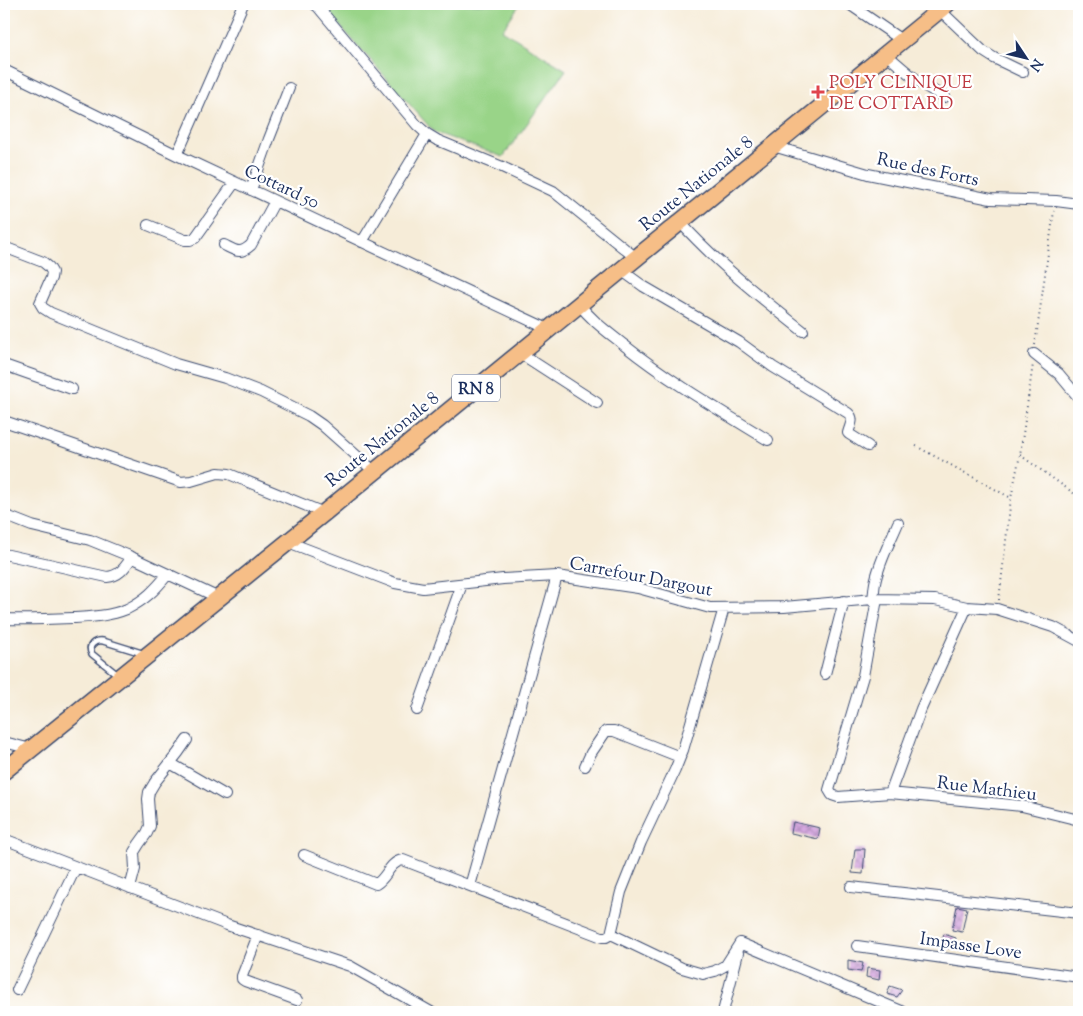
<svg xmlns="http://www.w3.org/2000/svg" width="1083" height="1016" viewBox="0 0 1083 1016" font-family="'Sorts Mill Goudy',serif">
<defs>
<pattern id="building-cross-hatch" width="8" height="8" patternUnits="userSpaceOnUse" patternTransform="scale(1.25)"><rect width="8" height="8" fill="#d3a2de"/><path d="M0 0l8 8M0 8l8-8" fill="none" stroke="#aa84b7"/></pattern>
</defs>
<rect width="100%" height="100%" fill="#fff"/>
<filter id="ink" filterUnits="userSpaceOnUse"><feTurbulence type="fractalNoise" baseFrequency=".02" numOctaves="2"/><feDisplacementMap in="SourceGraphic" scale="10" xChannelSelector="R" yChannelSelector="G"/><feConvolveMatrix kernelMatrix="1 2 1 2 8 2 1 2 1" color-interpolation-filters="sRGB"/></filter>
<filter id="wash" filterUnits="userSpaceOnUse"><feTurbulence type="fractalNoise" baseFrequency=".0096" numOctaves="4" result="noise"/><feDisplacementMap in="SourceGraphic" scale="20" xChannelSelector="R" yChannelSelector="G"/><feGaussianBlur stdDeviation="1.12" result="paint"/><feColorMatrix in="noise" values="0 0 0 0 0 0 0 0 0 0 0 0 0 0 0 0 0 1.4 0 .05"/><feComposite in="paint" operator="in"/></filter>
<g filter="url(#wash)">
<rect width="100%" height="100%" fill="#f6ecd8"/>
<path fill="#99d488" stroke="#5a8273" d="M321,4H520L502,30L566,70L503,157L434,132Z"/>
<g id="blocks">
<path fill="url(#building-cross-hatch)" d="M793,822L820,828L818,839L791,833Z
M855,849H865L863,874L852,873Z
M957,906L967,908L962,932L952,930Z
M944,934L956,938L952,949L940,945Z
M848,960L863,963L861,972L848,970Z
M867,968L880,970L879,980L866,977Z
M890,986L902,990L897,997L887,994Z"/>
</g>
</g>
<g filter="url(#ink)">
<use href="#blocks" fill-opacity="0" stroke="#3c4b70" stroke-width="1"/>
<g fill="none" stroke-linecap="round" stroke-linejoin="round">
<defs>
<path id="service" d="M119,676L92,654C87,646 94,640 103,641L145,654"/>
<path id="minor" d="M314,4L318,7L417,125L427,134L437,140L500,166L553,191L636,258
M849,4L903,41
M4,8L5,4
M940,10L983,51L994,58L1023,72
M886,54C904,70 923,87 945,97
M4,70L177,155L548,329
M773,146L868,174L991,199L1056,201L1079,204
M177,155L243,4
M251,190L269,139L289,88
M680,222C717,263 760,297 803,331
M148,225L185,240H190L195,238L235,182
M362,242L427,134
M224,245C236,251 240,255 251,245L275,201
M4,247L43,262L49,267L52,272L51,278L40,303L43,308L51,313L176,364L225,378L261,392L309,416L322,425L375,472
M621,270L643,286L739,342L773,367L848,413C855,419 850,425 848,433L849,434L868,446
M579,304C592,321 608,332 624,345C669,381 719,410 768,440
M520,352L529,359L597,403
M1034,354L1059,374L1079,398
M4,365L72,389
M4,421L181,482L191,481L218,473L229,474L324,513
M4,515L32,526L90,540L127,555L219,598
M288,542L395,583L423,588L503,579L557,576L638,588L710,608L784,607L873,599L935,600L967,607L997,609L1053,627L1079,641
M4,554L107,577C120,576 125,567 132,557
M873,599C874,593 874,588 875,583C879,562 890,542 898,523
M877,599L863,676L829,790L832,795L838,797L890,793L1022,806L1079,820
M4,619C27,620 50,619 74,618C91,617 110,616 127,609C145,600 155,590 168,574
M825,674L844,601
M417,710L462,584
M4,742L31,749
M170,763L225,795
M585,766L591,753L606,731H614L680,757
M890,793L921,709L967,607
M4,839L227,925L350,966L431,1012
M304,855L376,884C387,878 389,862 403,860L602,937H606L611,934
M470,886L557,576
M851,887L1079,913
M130,888L135,869L134,852L139,844L147,833L150,826L148,799L149,792L155,782L178,753L187,740
M611,934L621,892L641,842L675,770L683,750L724,608
M611,934L682,968L703,974L715,971L726,965L740,943
M258,935L242,976V979L245,981L297,1000
M740,943L904,1012
M857,946L1079,977
M17,990L76,867
M723,1012L738,953"/>
<path id="primary" d="M4,771L324,513L947,4"/>
</defs>
<use href="#service" stroke="#3c4b70" stroke-width="8"/>
<use href="#minor" stroke="#3c4b70" stroke-width="12"/>
<use href="#primary" stroke="#3c4b70" stroke-width="19"/>
<path stroke="#3c4b70" stroke-width="2" stroke-dasharray="1 4" stroke-linecap="butt" d="M1035,345L1054,211
M916,446L1011,498
M1020,455L1079,497
M999,600L1011,498L1020,455L1033,364"/>
<use href="#service" stroke="#fff" stroke-width="5"/>
<use href="#minor" stroke="#fff" stroke-width="10"/>
<use href="#primary" stroke="#f6be87" stroke-width="16"/>
</g>
</g>
<path fill="#e0444e" stroke="#fff" stroke-width="2" d="M815.5 84.5h5v5h5v5h-5v5h-5v-5h-5v-5h5z"/>
<g text-anchor="middle" stroke-width="4.5" stroke-linejoin="round" paint-order="stroke">
<rect fill="#fff" stroke="#5f6d8e" stroke-width="1" x="452" y="374.5" width="48" height="27" rx="4"/>
<g font-size="16" font-weight="bold" fill="#1b2f5e">
<text x="476" y="394">RN 8</text>
</g>
<g font-size="18" fill="#be3a42" stroke="#fff" text-anchor="start">
<text x="829" y="88">POLY CLINIQUE<tspan x="829" dy="21">DE COTTARD</tspan></text>
</g>
<g font-size="18" fill="#1b2f5e" stroke="#fff">
<text transform="translate(928 169) rotate(12)" y="6">Rue des Forts</text>
<text transform="translate(696 183) rotate(-39)" y="6">Route Nationale 8</text>
<text transform="translate(282 186) rotate(25)" y="6">Cottard 50</text>
<text transform="translate(382 439) rotate(-39)" y="6">Route Nationale 8</text>
<text transform="translate(641 576) rotate(11)" y="6">Carrefour Dargout</text>
<text transform="translate(987 788) rotate(7)" y="6">Rue Mathieu</text>
<text transform="translate(971 945) rotate(8)" y="6">Impasse Love</text>
</g>
</g>
<rect width="1083" height="1016" fill="none" stroke="#fff" stroke-width="20"/>
<g transform="translate(1026 58) rotate(125)" stroke="#ffffff" stroke-width="4" paint-order="stroke">
<path d="M0-4L9 19L0 12L-9 19Z" fill="#1b2f5e"/>
<text y="-8" font-size="14" font-weight="bold" text-anchor="middle" fill="#1b2f5e">N</text>
</g>
</svg>
